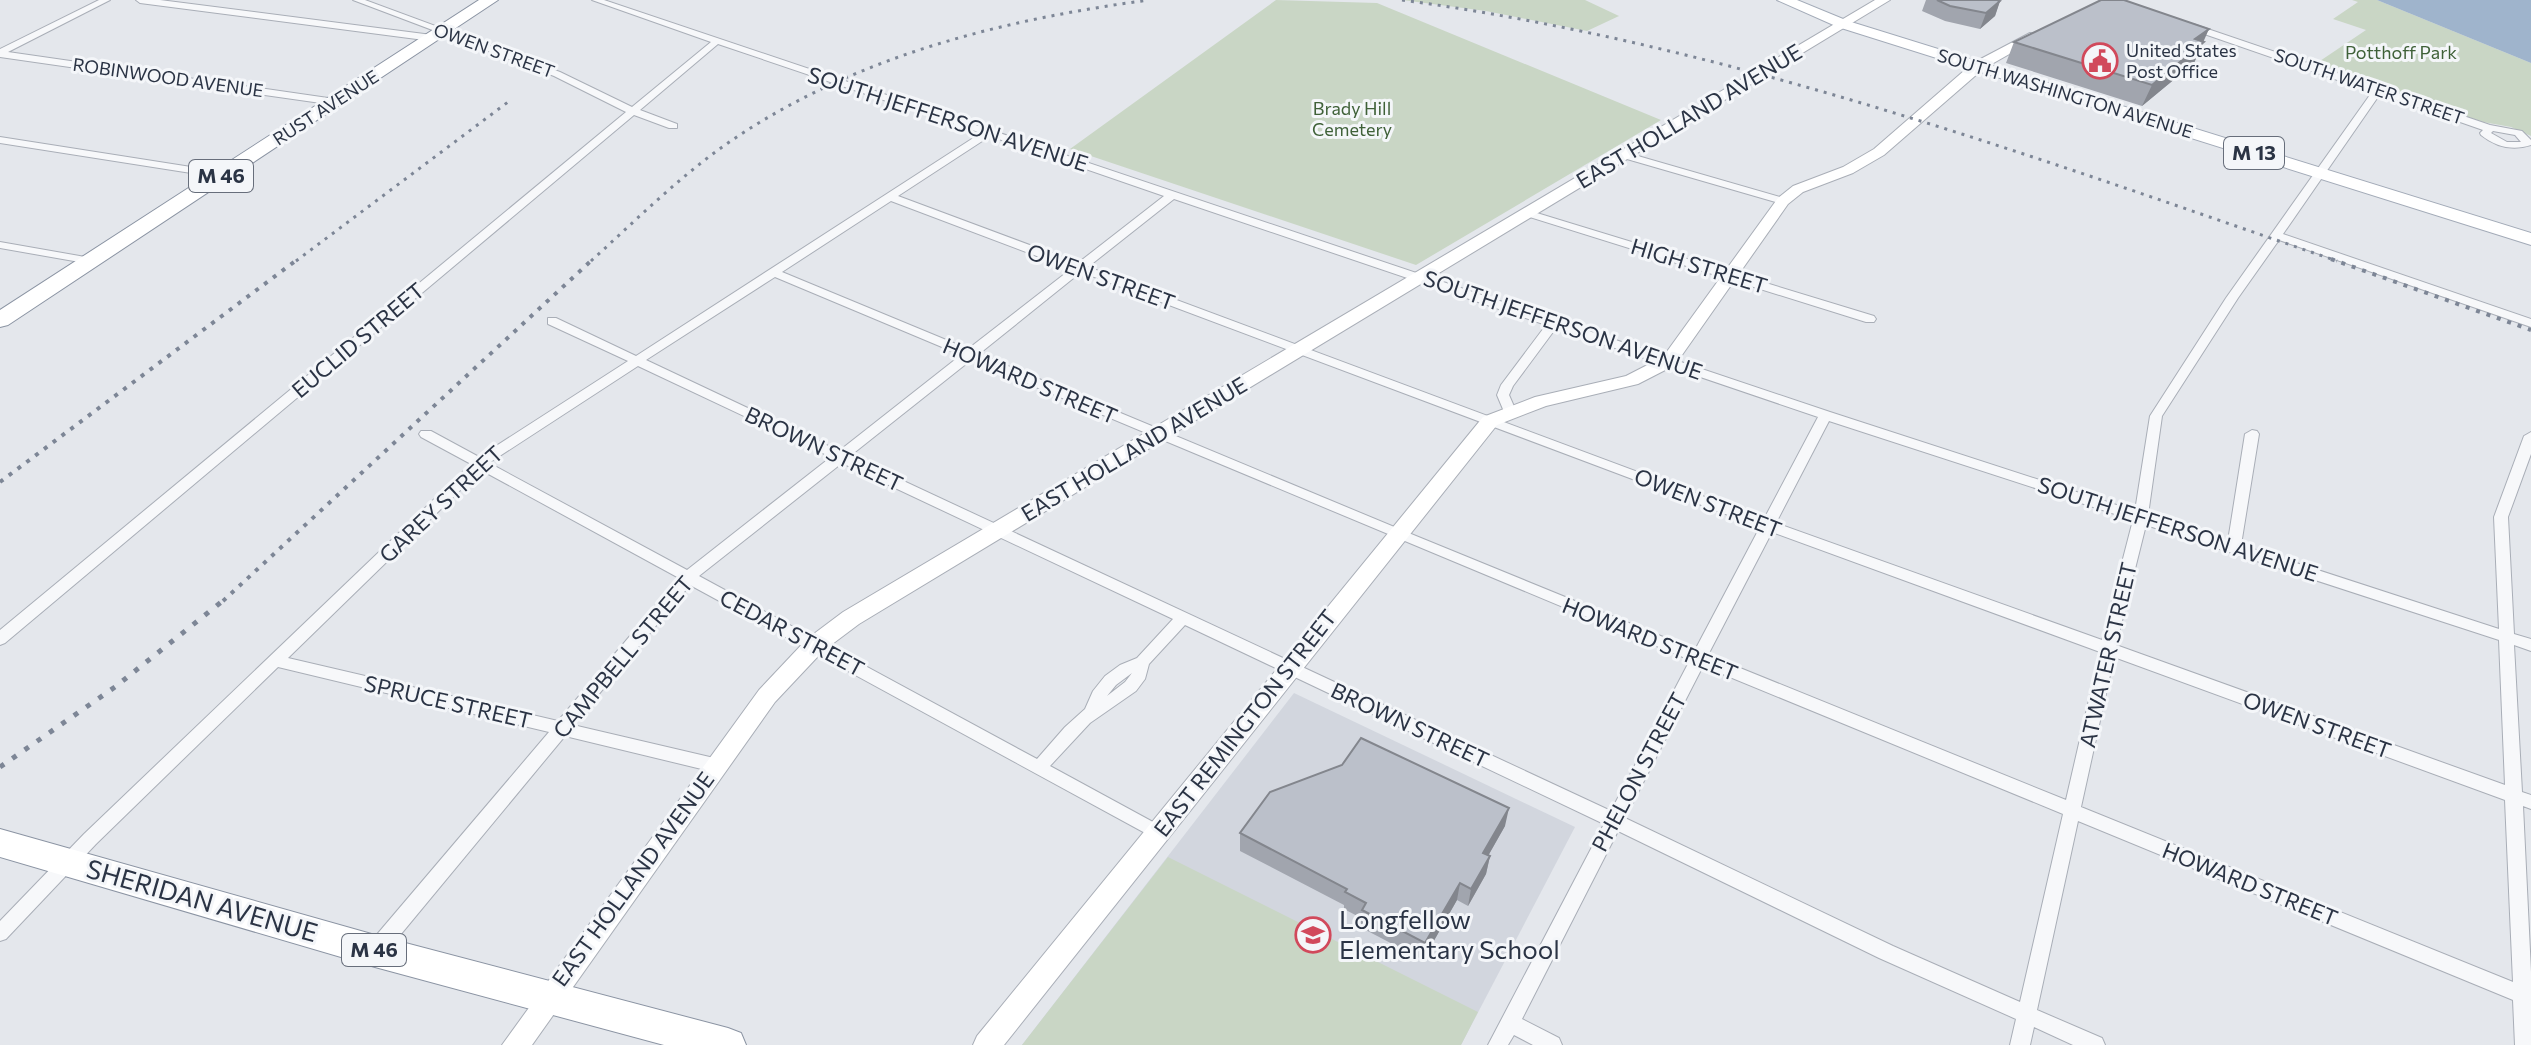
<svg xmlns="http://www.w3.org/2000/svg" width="2531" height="1045" viewBox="0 0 2531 1045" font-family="Commissioner,sans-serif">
<rect width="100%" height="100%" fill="#e4e7ec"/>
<path fill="#d2d6de" d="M1294,693L1575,827L1461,1045H1022Z"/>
<path fill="#c9d6c5" d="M1276,0L1377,3L1661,120L1416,265L1070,149Z
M1402,0H1585L1619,16L1587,31L1486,11Z
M2352,0H2377L2531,63V136L2511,127L2483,122L2314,65L2366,30L2333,19L2358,2Z
M1168,857L1478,1012L1461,1045H1022Z"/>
<path fill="#9fb4cc" d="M2377,0H2531V63Z"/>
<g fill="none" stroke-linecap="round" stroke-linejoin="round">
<defs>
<path id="street" d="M99,0H110L8,52L335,99L340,102L335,105L0,57V49Z
M136,0H160L432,35L437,38L432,41L140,3Z
M353,0H365L560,72L632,107L711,42L592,0H604L1830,412L2135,511L2150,416L2226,298L2372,92L2187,28V24H2193L2490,125L2522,131L2531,140V145C2513,151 2496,147 2481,135L2480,133L2483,130L2380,94L2283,234L2531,319V327L2279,240L2238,298L2162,416L2148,515L2228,541L2245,434L2252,430L2257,431L2259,434L2241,545L2499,629L2494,517L2524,436L2531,432V454L2508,517L2514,634L2531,639V651L2514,645L2522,792L2531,795V809L2523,806L2531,972V1045H2515L2513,1000L2078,821L2037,1010L2102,1038L2105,1045H2073L2034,1027L2030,1045H2010L2016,1019L1879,958L1618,831L1522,1019L1559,1038L1562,1045H1533L1514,1035L1508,1045H1488L1604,824L1185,625L1149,664L1145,679L1136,691L1090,723L1050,766L1164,828L1167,833L1164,838L1158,840L690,585L573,725L714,758L720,760L722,765L720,770L714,772L565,736L382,957L375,959L368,957L366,951L368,945L549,732L278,667L96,844L6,939L0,941V921L84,834L471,464L421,437L419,434L421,431H431L479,457L628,361L548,324V318H556L636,356L981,133L718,44L640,110L677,124V128H669L634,115L5,643L0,645V630L626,112L554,76ZM2493,131L2515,135L2521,142H2507L2491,133ZM990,136L1164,196L1078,263L898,196ZM1174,199L1546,325L1501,385L1497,395L1505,414H1515L1516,411L1509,395L1513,386L1556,328L1818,417L1764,519L1088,267ZM891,201L1071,269L968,349L782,272ZM1081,272L1760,527L1695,650L1416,536L979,354ZM775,277L961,355L839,451L646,360ZM971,360L1690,660L1611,811L850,456ZM638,366L831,457L687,570L489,463ZM1829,421L2133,520L2102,640L1776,523ZM842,463L1173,619L1137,658L1120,665L1105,676L1093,691L1085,709L1065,727L1037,759L699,576ZM481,470L679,578L558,721L288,658ZM2146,525L2499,640L2505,785L2116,645ZM1772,532L2100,652L2066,800L1708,655ZM2114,657L2505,800L2513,982L2081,807ZM1703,666L2063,814L2020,1002L1893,946L1625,818ZM1132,673L1125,682L1107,696L1116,685Z
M0,137L223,172L228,175L223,178L0,143Z
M1624,152L1787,199L1788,201L1787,203H1779L1620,157V153Z
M1527,210L1874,316L1876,319L1874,322H1866L1523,215V211Z
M0,242L91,258L97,261L91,264L0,248Z"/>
<path id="secondary" d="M1875,0H1890L859,624L823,651L775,702L532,1045H502L759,690L807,639L843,612Z
M2030,33L2041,36L1983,69L1884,155L1853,173L1803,192L1788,204L1675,365L1638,384L1546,406L1497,425L1004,1045H973L977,1036L1483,417L1535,397L1626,376L1663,357L1778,198L1793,186L1843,167L1874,149L1973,63Z"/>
<path id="primary" d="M1777,0H1797L1848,21L2531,233V245L1838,27Z"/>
<path id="highway" d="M479,0H498L8,325L0,327V310Z
M0,829L375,935L728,1028L741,1033L746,1045H664L375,967L0,857Z"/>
</defs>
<use href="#street" stroke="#a9aeb7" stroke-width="2"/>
<use href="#secondary" stroke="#a9aeb7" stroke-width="2"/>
<use href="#primary" stroke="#a3abb8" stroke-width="2"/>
<use href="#highway" stroke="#8b94a3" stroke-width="2"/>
<use href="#street" fill="#f7f8fa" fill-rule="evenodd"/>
<use href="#secondary" fill="#fff" fill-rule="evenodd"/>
<use href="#primary" fill="#fff" fill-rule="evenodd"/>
<use href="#highway" fill="#fff" fill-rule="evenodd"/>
<path stroke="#7d8696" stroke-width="3" stroke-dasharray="3 6" stroke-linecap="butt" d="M1402,0C1726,44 2029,155 2337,261
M296,261L508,102
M591,261C635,221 677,179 725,145C851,57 1000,20 1149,0"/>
<path stroke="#7d8696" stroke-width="4" stroke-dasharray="4 7" stroke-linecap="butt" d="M2331,259L2531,330
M0,482L298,259
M223,601L593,259"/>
<path stroke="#7d8696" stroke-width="5" stroke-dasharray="5 10" stroke-linecap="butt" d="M0,767L115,687L225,599"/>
</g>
<path fill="#a1a5ae" d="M1926,0H1997L2000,1L1995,16L1980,29L1945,21L1922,11Z
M2014,42H2203L2194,63L2142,106L2006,63Z
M1342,765L1505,826L1488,856H1490L1486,874L1468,906L1457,900L1423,960L1360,927L1361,918L1344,909V905L1240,851V833Z"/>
<path fill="#83868d" d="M2000,1L1995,16L1980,29L1986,13Z
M2209,29L2194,63L2142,106L2152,85L2195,39Z
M1509,808L1505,826L1480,870L1483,853Z
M1490,856L1486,874L1468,906L1471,889Z
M1460,883L1457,900L1423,960L1425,943Z"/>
<path fill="#bbc0ca" stroke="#83868d" stroke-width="2" d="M1937,0H1997L2000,1L1986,13L1950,6Z
M2101,0H2124L2209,29L2195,39L2204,42L2152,85L2014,42Z
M1361,738L1509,808L1483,853L1490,856L1471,889L1460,883L1425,943L1362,910L1366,903L1345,892L1347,889L1240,833L1270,792L1342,765Z"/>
<defs>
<symbol id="civic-ring" viewBox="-11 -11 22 22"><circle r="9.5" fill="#f4f6f9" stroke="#d1495b" stroke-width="1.5"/><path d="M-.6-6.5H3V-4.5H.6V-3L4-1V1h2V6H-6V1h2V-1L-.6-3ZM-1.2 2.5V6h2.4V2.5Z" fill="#d1495b"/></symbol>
<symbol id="school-ring" viewBox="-11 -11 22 22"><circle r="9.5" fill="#f4f6f9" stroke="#d1495b" stroke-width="1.5"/><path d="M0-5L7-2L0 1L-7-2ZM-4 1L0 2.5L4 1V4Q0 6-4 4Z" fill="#d1495b"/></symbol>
</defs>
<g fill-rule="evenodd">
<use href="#civic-ring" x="2080" y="41" width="40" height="40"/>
<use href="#school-ring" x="1293" y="915" width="40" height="40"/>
</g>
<g text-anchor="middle" stroke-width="6" stroke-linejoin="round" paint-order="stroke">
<g font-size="18" fill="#2b3445" stroke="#f4f6f9">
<text transform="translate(494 51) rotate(20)" y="6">OWEN STREET</text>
<text transform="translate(168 78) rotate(8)" y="6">ROBINWOOD AVENUE</text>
<text transform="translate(2369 87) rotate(19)" y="6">SOUTH WATER STREET</text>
<text transform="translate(2065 94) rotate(17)" y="6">SOUTH WASHINGTON AVENUE</text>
<text transform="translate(326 108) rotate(-33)" y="6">RUST AVENUE</text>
</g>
<g font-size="18" fill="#2b3445" stroke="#f4f6f9" text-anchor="start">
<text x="2126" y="57">United States<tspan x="2126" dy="21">Post Office</tspan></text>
</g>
<g font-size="18" fill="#3f6138" stroke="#f4f6f9">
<text x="2401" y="59">Potthoff Park</text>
<text x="1352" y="115">Brady Hill<tspan x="1352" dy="21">Cemetery</tspan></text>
</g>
<g fill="#f4f6f9" stroke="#676e7b" stroke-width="2">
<rect x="2224" y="137" width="60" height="32" rx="6"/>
<rect x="189" y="160" width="64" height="32" rx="6"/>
<rect x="342" y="934" width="64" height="32" rx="6"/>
</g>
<g font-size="20" font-weight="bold" fill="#2b3445">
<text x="2254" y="160">M 13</text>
<text x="221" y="183">M 46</text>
<text x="374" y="957">M 46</text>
</g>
<g font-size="22" fill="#2b3445" stroke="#f4f6f9">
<text transform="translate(1689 116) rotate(-31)" y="8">EAST HOLLAND AVENUE</text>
<text transform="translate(948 119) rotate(18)" y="8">SOUTH JEFFERSON AVENUE</text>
<text transform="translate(1699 266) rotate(17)" y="8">HIGH STREET</text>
<text transform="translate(1101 277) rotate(20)" y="8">OWEN STREET</text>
<text transform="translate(1563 325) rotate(19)" y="8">SOUTH JEFFERSON AVENUE</text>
<text transform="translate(358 340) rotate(-40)" y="8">EUCLID STREET</text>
<text transform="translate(1030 381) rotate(23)" y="8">HOWARD STREET</text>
<text transform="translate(824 449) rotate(25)" y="8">BROWN STREET</text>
<text transform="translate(1134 449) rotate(-31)" y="8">EAST HOLLAND AVENUE</text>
<text transform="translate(1708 503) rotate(21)" y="8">OWEN STREET</text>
<text transform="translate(441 504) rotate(-43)" y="8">GAREY STREET</text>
<text transform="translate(2178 529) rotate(18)" y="8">SOUTH JEFFERSON AVENUE</text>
<text transform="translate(792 633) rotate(28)" y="8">CEDAR STREET</text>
<text transform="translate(1650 639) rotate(22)" y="8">HOWARD STREET</text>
<text transform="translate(2108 655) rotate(-77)" y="8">ATWATER STREET</text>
<text transform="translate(623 657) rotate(-50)" y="8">CAMPBELL STREET</text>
<text transform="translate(448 702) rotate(13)" y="8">SPRUCE STREET</text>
<text transform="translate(1245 723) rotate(-52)" y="8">EAST REMINGTON STREET</text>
<text transform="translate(1410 725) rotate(25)" y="8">BROWN STREET</text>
<text transform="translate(2317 725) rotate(20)" y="8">OWEN STREET</text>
<text transform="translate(1639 772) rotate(-62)" y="8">PHELON STREET</text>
<text transform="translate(633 879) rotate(-54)" y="8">EAST HOLLAND AVENUE</text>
<text transform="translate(2250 884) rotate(22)" y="8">HOWARD STREET</text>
</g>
<g font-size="26" fill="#2b3445" stroke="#f4f6f9">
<text transform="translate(202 901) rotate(16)" y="9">SHERIDAN AVENUE</text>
</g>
<g font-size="26" fill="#2b3445" stroke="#f4f6f9" text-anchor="start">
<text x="1339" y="929">Longfellow<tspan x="1339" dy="30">Elementary School</tspan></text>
</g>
</g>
</svg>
